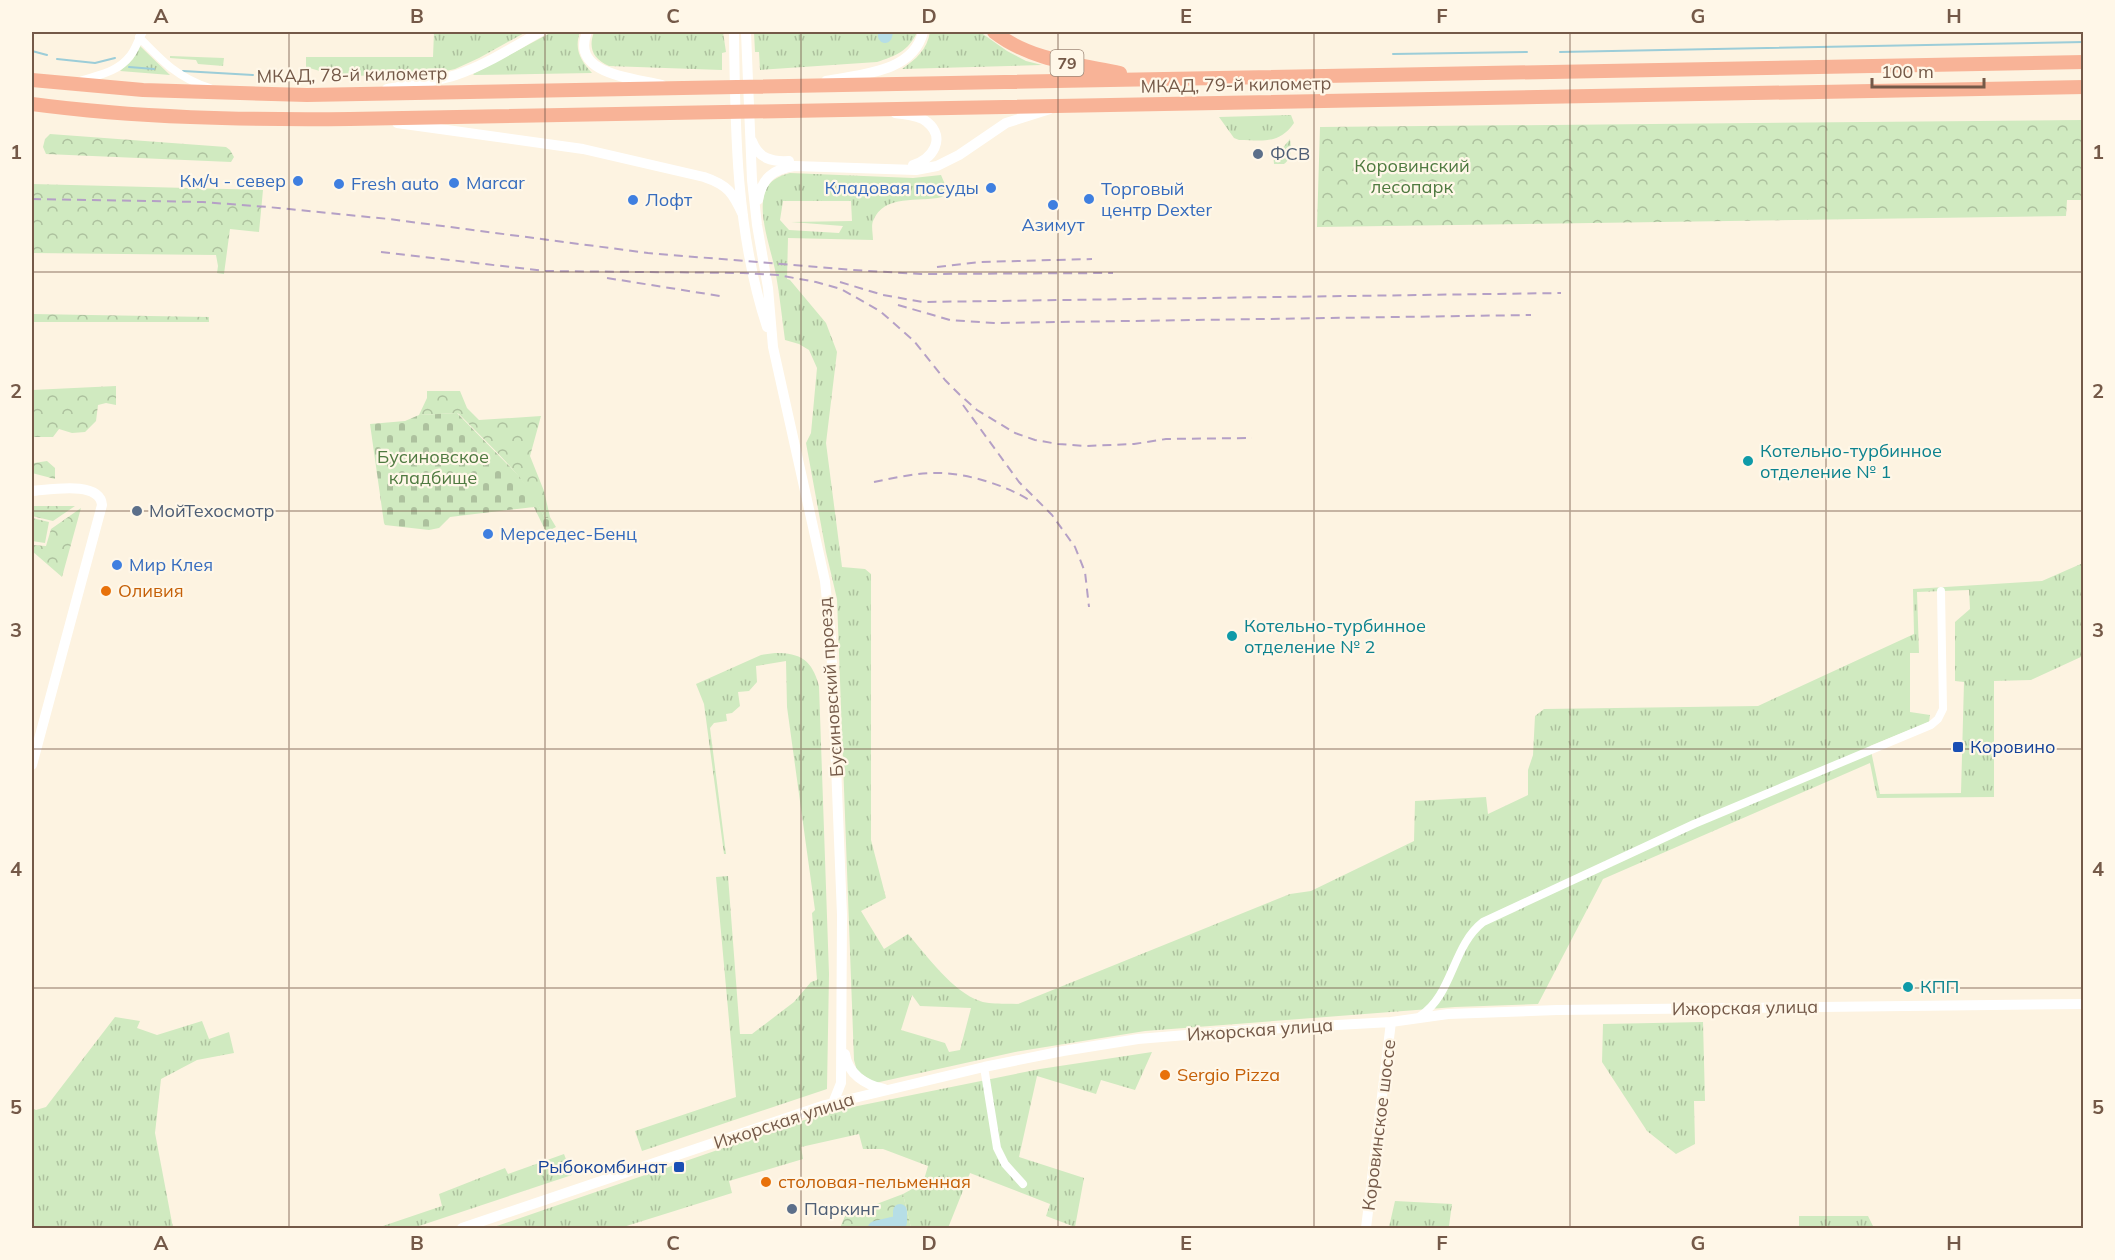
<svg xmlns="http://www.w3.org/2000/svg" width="2115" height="1260" viewBox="0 0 2115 1260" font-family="Mulish,sans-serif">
<defs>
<pattern id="grass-tufts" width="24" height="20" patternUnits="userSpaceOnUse" patternTransform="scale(1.5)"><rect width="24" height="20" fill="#d0eac0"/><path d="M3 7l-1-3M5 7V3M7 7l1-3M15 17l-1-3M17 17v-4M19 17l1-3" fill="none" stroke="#adc19e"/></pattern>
<pattern id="forest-crowns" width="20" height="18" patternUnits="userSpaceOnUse" patternTransform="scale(1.5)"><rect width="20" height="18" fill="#d0eac0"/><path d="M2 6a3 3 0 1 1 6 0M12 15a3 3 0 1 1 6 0" fill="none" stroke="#adc19e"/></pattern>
<pattern id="cemetery-stones" width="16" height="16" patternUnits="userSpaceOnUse" patternTransform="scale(1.5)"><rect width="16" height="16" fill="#d0eac0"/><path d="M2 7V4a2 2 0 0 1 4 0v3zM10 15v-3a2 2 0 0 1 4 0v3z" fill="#adc19e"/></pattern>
</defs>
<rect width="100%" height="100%" fill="#fdf3e1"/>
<path fill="url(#grass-tufts)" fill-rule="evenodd" d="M434,32H526L479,58L455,69L437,73L417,75L337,76L306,67V57H433Z
M552,32H580C574,49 580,60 592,73L474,75L473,74Z
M594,32H723L726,52L722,53V70L609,66C593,59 588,48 594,32Z
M754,32H917C909,51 895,56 877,62L760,70L759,52H755Z
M930,32H980L1007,51L1026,61L1042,65L902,69C916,59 927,50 930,32Z
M140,46L170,75L120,71L133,59Z
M170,56L224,58L223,66L198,64L196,60L170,58Z
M1291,115L1294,123C1279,145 1262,140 1239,140L1234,138L1219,117Z
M1290,139C1291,149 1293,157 1284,164H1274L1273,153L1281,150Z
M790,173L913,178L941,175L947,189L942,197C919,203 884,193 873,221C871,226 873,234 873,240L788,238L787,279L790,280L826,323L837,352L826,443L842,567L865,569L871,574V840L886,898L861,911L884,949L908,934C926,955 953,992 980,1001C991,1005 1006,1003 1018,1004L1290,894L1311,891L1414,841L1415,801L1486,797L1488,814L1528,795V770L1533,755L1535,716L1544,709L1758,706L1914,634L1913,589L2042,581L2083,563V656L2031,680L1994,681V797L1877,798L1870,763L1603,879L1538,1004L1455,1007L1145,1031L1015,1052L875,1083L857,1071L854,1060L837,599L826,552L806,443L811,433L817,368L809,350L799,344L785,340C782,319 780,297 776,275C772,251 757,215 765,192C769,180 779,176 790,173ZM783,201H851L852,221L791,222L843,226L839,233L789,230L780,220ZM1969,590L1970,609L1955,622V681L1964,682L1961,793L1880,794L1870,746L1929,722L1930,715L1910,712V653H1919L1917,592ZM912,995L920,1006L971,1008L960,1050L949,1052L945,1043L901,1030Z
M775,653C801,653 812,660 819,686L829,974L827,1089L642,1151L635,1131L736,1097L716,877L728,876L740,1034H752L794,1002L811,982L817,980L812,913L815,910L787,707L786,661L756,666L757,682L749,691L738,692L740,706L732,713L726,714L727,721L714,723L710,728L726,854H724L704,704L696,684L761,655Z
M115,1017L140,1021L137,1028L157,1035L202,1021L209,1039L229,1032L234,1053L197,1060L161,1079L155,1133L173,1228H32V1108L36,1110L46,1107Z
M1703,1022L1705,1101H1694L1695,1144L1676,1154L1647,1131L1602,1062L1603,1024Z
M1152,1052L1135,1090L1101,1080L1096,1094L1037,1076L1019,1157L1084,1178L1075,1227L1046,1216L1050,1204L970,1173L948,1228H911L903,1194L923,1183L928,1166L883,1149H863L859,1134L801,1147L803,1159L729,1181L732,1193L620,1228H491L828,1112L1040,1069Z
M564,1154L572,1175L413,1228H377L442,1206L439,1194L505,1168L508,1174Z
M1395,1201L1452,1204L1449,1226L1464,1228L1389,1227Z
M1799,1216H1868L1874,1228H1799Z"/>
<path fill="url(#forest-crowns)" d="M2083,120V200H2067L2066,216L1317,227L1320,127Z
M50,134L226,147L230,150L234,157L231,162L46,154L43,147L45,139Z
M32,184L263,190L259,232L230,229L224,274L217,273L218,266L216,255L32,253Z
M32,314L209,317V322H32Z
M116,386V405L106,403L98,405L96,421L85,432L72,433L59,429L53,437H32V390Z
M427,391H460L467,408L479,420L541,416L530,456L544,491L550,517L545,519C527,477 491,447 459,414L457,413L419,415L427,398Z
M47,461L55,468V479L32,473L34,463Z
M32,506H75L53,521L32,516Z
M81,508L62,577L32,551V545L46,546L51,529Z
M32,518L49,522L45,543L32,541Z
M903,1194L911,1228H840L845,1216Z"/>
<path fill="url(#cemetery-stones)" d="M457,413L517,474L534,495L545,519L550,517L556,527L546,532L534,507L450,517L439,528L429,530L385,525L384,523L370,424L405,421L419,415Z"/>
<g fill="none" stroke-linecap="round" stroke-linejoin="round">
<path stroke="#9ccdd8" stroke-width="2" d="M32,51L47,55
M1560,52L2084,42
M1393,54L1527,52
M57,59L95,63L115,58
M129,67L154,69
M183,71L253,75"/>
<path stroke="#b6dee6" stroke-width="14" d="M885,36L886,32
M875,1228L900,1222V1211"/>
<path stroke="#fff" stroke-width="8" d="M139,37C162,61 178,78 210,88
M80,81C98,75 118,72 130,56C136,49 138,39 143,32
M1420,1016C1453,995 1452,946 1483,922L1694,824L1931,725L1938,719L1943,709L1941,591
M984,1067L997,1148L1005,1164L1023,1184"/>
<path stroke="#fff" stroke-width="10" d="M587,32C570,75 634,78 662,85
M734,32C735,130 736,233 767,327
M746,32L752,180L757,225L768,288L773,347L825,581L831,640L842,915L841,1083L833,1103
M826,81C860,74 913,73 923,32
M387,89C410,85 434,82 456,75C486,65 513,47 540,32
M895,113C906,115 919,115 927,122C947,138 932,160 913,165
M397,123L583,149L704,177C728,185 733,193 743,215
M752,141C759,159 772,162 789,161
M758,200C762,178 773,169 795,166L916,170L937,166L959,155L1006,123L1050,109
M32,491C49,490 100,480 102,505L32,765
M845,1054C848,1074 865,1085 884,1089
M462,1228L825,1105L984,1067L1063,1051L1138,1039L1247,1030L1391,1022L1448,1014L1557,1010L2084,1004
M1366,1228L1391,1022"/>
<path stroke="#f8b397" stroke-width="14" d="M994,32C1030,60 1076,64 1120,73
M32,80L143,90L307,95L2084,62
M32,104C137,118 244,120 350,119L2084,87"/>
<path stroke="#b5a0c6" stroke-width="2" stroke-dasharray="9 6" stroke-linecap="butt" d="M32,199L203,202L268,207L389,219L648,253L853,270L921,274L1113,273
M381,252L545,271L743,273L778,275L816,282L841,289L880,311L914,341L945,380L960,395L977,410L1015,433L1035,440L1058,444L1086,446L1134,444L1166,439L1252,438
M937,267L979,262L1092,259
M607,278L720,296
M840,282L883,295L923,302L1561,293
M898,305L950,320L994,323L1531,315
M963,405L1019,482L1052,515L1075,547L1085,572L1089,607
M874,482C895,478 918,472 940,473C969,474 1005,485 1029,500"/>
</g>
<path fill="none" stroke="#745948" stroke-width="1.5" stroke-opacity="0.55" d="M289,32V1228M545,32V1228M801,32V1228M1058,32V1228M1314,32V1228M1570,32V1228M1826,32V1228M32,272H2084M32,511H2084M32,749H2084M32,988H2084"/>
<g fill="#5c6f8a" stroke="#fff7e8" stroke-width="2">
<circle cx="1258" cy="154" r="6"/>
<circle cx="137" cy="511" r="6"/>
<circle cx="792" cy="1209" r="6"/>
</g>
<g fill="#3f7fe0" stroke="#fff7e8" stroke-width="2">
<circle cx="298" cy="181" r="6"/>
<circle cx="454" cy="183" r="6"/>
<circle cx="339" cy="184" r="6"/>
<circle cx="991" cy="188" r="6"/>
<circle cx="1089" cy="199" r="6"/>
<circle cx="633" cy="200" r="6"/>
<circle cx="1053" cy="205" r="6"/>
<circle cx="488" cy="534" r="6"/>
<circle cx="117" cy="565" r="6"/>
</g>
<g fill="#0f9aa8" stroke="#fff7e8" stroke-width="2">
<circle cx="1748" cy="461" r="6"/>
<circle cx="1232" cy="636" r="6"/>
<circle cx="1908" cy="987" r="6"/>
</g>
<g fill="#e8710a" stroke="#fff7e8" stroke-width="2">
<circle cx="106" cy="591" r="6"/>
<circle cx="1165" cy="1075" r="6"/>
<circle cx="766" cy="1182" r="6"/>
</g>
<g fill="#1a4fb4" stroke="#fff7e8" stroke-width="2">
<rect x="1952" y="741" width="12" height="12" rx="3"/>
<rect x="673" y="1161" width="12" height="12" rx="3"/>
</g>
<g text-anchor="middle" stroke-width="4.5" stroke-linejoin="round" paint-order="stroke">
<rect fill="#fff7e8" stroke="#9e8878" stroke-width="1.5" x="1050.5" y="50" width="33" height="26" rx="4.5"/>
<g font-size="16" font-weight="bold" fill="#745948">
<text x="1067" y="69">79</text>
</g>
<g font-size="18" fill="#745948" stroke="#fff7e8">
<text transform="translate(352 75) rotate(-1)" y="6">МКАД, 78-й километр</text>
<text transform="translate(1236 85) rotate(-1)" y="6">МКАД, 79-й километр</text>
<text transform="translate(831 687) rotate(-94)" y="6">Бусиновский проезд</text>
<text transform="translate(1745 1008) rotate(-1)" y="6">Ижорская улица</text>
<text transform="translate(1260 1030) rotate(-4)" y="6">Ижорская улица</text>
<text transform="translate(784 1121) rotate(-18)" y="6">Ижорская улица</text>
<text transform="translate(1379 1125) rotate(-83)" y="6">Коровинское шоссе</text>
</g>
<g font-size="18" fill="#4e5e75" stroke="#fff7e8" text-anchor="start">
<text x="1270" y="160">ФСВ</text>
<text x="149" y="517">МойТехосмотр</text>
<text x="804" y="1215">Паркинг</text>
</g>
<g font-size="18" fill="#4f7a40" stroke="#fff7e8">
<text x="1412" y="172">Коровинский<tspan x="1412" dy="21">лесопарк</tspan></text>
<text x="433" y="463">Бусиновское<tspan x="433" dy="21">кладбище</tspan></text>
</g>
<g font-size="18" fill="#366cbe" stroke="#fff7e8" text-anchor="start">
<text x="286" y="187" text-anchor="end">Км/ч - север</text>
<text x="466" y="189">Marcar</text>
<text x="351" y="190">Fresh auto</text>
<text x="979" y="194" text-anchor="end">Кладовая посуды</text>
<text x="1101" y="195">Торговый<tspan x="1101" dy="21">центр Dexter</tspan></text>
<text x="645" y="206">Лофт</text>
<text x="1053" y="231" text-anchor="middle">Азимут</text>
<text x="500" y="540">Мерседес-Бенц</text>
<text x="129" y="571">Мир Клея</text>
</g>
<g font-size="18" fill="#0d838f" stroke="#fff7e8" text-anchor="start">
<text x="1760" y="457">Котельно-турбинное<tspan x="1760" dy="21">отделение № 1</tspan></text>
<text x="1244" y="632">Котельно-турбинное<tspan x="1244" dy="21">отделение № 2</tspan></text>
<text x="1920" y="993">КПП</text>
</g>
<g font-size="18" fill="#c56008" stroke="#fff7e8" text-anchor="start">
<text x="118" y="597">Оливия</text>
<text x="1177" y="1081">Sergio Pizza</text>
<text x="778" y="1188">столовая-пельменная</text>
</g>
<g font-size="18" fill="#164399" stroke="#fff7e8" text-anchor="start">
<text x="1970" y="753">Коровино</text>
<text x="667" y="1173" text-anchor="end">Рыбокомбинат</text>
</g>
</g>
<rect width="2115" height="1260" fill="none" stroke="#fff7e8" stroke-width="66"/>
<path d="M1872 78v9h112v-9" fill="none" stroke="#745948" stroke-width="3"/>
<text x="1881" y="78" font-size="18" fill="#745948" stroke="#fff7e8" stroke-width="4.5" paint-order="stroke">100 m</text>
<rect x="33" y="33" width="2049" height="1194" fill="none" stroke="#745948" stroke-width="2"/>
<g font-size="20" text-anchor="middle" font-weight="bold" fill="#745948">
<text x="161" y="23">A</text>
<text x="417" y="23">B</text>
<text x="673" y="23">C</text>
<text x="929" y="23">D</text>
<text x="1186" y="23">E</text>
<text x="1442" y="23">F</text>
<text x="1698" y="23">G</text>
<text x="1954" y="23">H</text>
<text x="16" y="159">1</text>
<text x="2098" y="159">1</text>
<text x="16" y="398">2</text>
<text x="2098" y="398">2</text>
<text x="16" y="637">3</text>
<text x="2098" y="637">3</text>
<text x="16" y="876">4</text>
<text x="2098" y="876">4</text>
<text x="16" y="1114">5</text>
<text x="2098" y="1114">5</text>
<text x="161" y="1250">A</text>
<text x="417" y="1250">B</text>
<text x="673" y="1250">C</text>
<text x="929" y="1250">D</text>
<text x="1186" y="1250">E</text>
<text x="1442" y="1250">F</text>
<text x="1698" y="1250">G</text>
<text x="1954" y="1250">H</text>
</g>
</svg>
